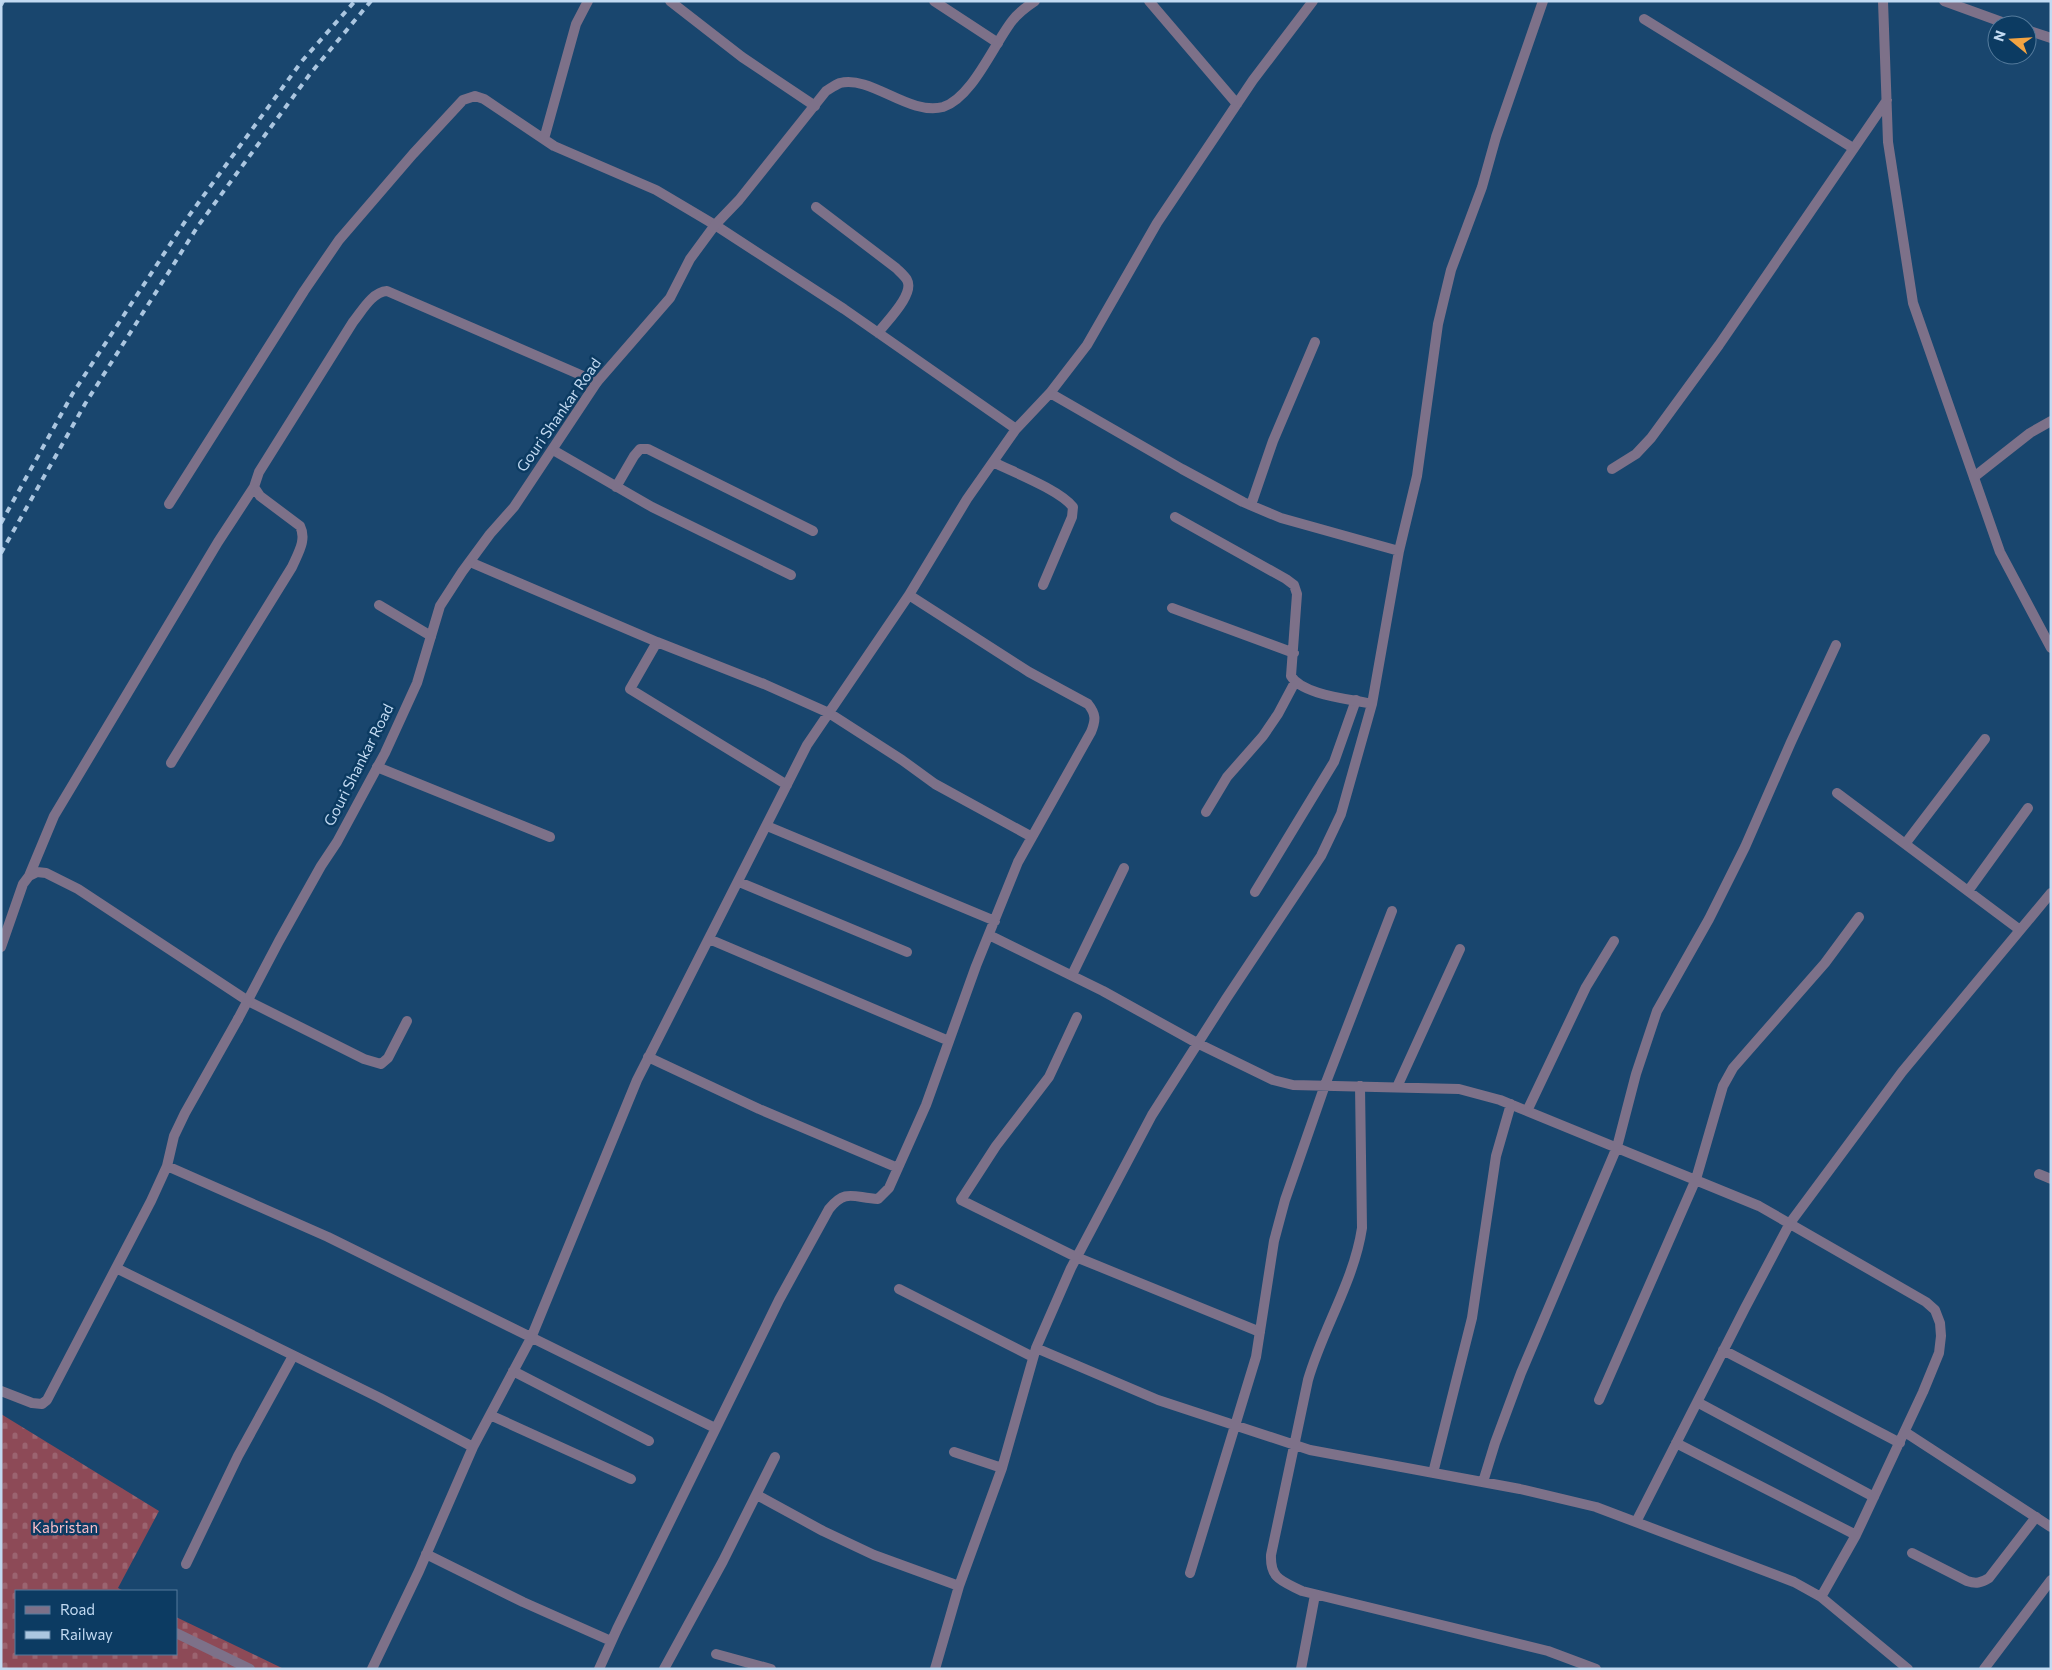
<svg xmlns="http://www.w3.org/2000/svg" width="2052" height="1670" viewBox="0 0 2052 1670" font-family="Commissioner,sans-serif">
<defs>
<pattern id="cemetery-stones" width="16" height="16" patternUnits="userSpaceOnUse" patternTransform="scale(1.25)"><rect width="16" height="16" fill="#8d4a57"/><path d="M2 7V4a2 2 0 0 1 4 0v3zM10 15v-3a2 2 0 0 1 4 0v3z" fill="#9b6470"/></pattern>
</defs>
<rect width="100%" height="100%" fill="#19466e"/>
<path fill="url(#cemetery-stones)" d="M1,1414L159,1511L118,1588L124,1591H16V1654H176V1617L284,1669H1Z"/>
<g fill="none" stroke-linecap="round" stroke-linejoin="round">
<path stroke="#7d7189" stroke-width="10" d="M1974,477L2030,433L2051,421
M1255,892L1334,762L1356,700
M1912,1553L1967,1581C1976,1584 1981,1583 1989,1578L2036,1517"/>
<path stroke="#7d7189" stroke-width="10" d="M670,1L742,57L815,106
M934,1L998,43
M1149,1L1237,104
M1883,1L1888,142L1913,303L2000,552L2051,648
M1944,1L2010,25
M1644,19L1853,148
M2027,30L2051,38
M544,139L576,24L588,1
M816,207L896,268C900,272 905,276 907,280C915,294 886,322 878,333
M1050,393L1182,469L1243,502L1281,518L1399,551
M553,450L652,507L791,575
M993,462C1013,472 1060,490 1073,507L1072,517L1043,585
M1612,469L1636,454L1651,438L1719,345L1887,100
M616,487L634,456L640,449H648L813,531
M169,504L304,291L339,240L413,154L463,100L475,96L484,99L554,146L656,190L715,225L844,309L1016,429
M1251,505L1273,441L1315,342
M1175,517L1286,579L1294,585L1297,594L1291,676C1302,695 1351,699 1372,704
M470,562L657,642L630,689L787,785
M379,605L431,636
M1172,608L1294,653
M657,642L764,684L829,713L902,760L935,784L1032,837
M171,763L292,567C298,553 307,540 300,526L260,496L254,487L259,472L353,322C362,311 372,292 387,291L597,382
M377,767L550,837
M1837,793L2020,930
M1206,812L1227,777L1263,736L1278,714L1295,682
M767,826L995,921
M1905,844L1985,739
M29,876L54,816L218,542L254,487
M739,882L907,952
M1968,891L2028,808
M989,935L1103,991L1197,1043L1273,1080L1293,1085L1459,1089L1500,1100L1759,1206L1926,1302L1935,1310L1940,1323L1941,1336L1939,1353L1923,1392L1856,1535L1821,1597
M709,939L949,1041
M1,947L23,884L29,876L37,872L46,873L78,889L248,1001L364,1059L381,1064L388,1058L407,1021
M1072,975L1124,868
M1077,1017L1049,1077L996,1146L961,1200L1076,1257L1260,1332
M648,1057L759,1109L898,1168
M1360,1086L1362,1228C1354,1281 1323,1328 1308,1380L1271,1555C1270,1579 1282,1581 1302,1591L1548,1651L1596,1669
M1397,1087L1460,949
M1527,1111L1586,987L1614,941
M167,1166L328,1237L715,1428
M2039,1174L2051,1179
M116,1268L380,1398L473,1447
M899,1289L1033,1357
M1036,1348L1158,1400L1310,1450L1520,1489L1596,1507L1794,1582L1821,1597L1908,1669
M1723,1350L1900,1443
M513,1371L649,1441
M1,1391L32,1403L42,1404L47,1400L151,1201L167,1166L174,1136L185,1113L238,1019
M1599,1400L1696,1179L1723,1086L1733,1068L1825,963L1859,917
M1697,1402L1874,1497
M490,1415L631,1479
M1905,1432L2051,1527
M1676,1443L1856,1535
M954,1452L1002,1468
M1433,1473L1472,1318L1496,1156L1511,1104
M1483,1482L1495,1443L1521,1373L1617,1147L1636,1074L1657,1011L1709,919L1745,847L1791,742L1836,645
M757,1495L823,1531L874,1555L959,1586
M1636,1522L1745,1308L1790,1223L1902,1072L2051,893
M426,1554L523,1602L611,1641
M186,1564L238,1456L293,1356
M1190,1573L1256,1357L1274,1241L1285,1200L1325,1085L1392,911
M176,1633L250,1669
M716,1654L771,1669
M372,1669L419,1571L473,1447L531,1338L637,1080L807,745L909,595L967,499L1016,429L1050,393L1087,345L1157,223L1253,80L1313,1
M599,1669L617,1629L779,1300L829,1209C846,1188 854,1198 878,1199L889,1188L926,1105L976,966L1018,862L1091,732C1096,720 1096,714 1088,704L1029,672L909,595
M664,1669L723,1561L775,1457
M935,1669L959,1586L1002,1468L1036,1348L1071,1268L1152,1115L1226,999L1321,856L1341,814L1372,704L1399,551L1417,476L1438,324L1451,270L1482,187L1496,137L1543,1
M1301,1669L1315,1595
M1984,1669L2051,1580"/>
<path stroke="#7d7189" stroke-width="10" d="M238,1019L279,941L321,866L337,842L385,753L417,683L440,606L462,572L490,534L514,507L597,382L670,298L690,259L715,225L739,200L826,91C831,88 835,85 840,83C871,75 909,116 943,107C972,98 994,44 1012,21C1018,13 1026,7 1035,1"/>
<path stroke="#abc6e0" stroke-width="4" stroke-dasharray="6 6" stroke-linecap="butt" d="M1,5L3,1
M1,523L73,393L188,217L302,61L355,1
M1,553L85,404L198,226L310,74L371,1"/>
</g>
<g text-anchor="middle" stroke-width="5" stroke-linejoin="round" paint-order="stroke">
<g font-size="15" fill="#c2daf2" stroke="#0c3b62">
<text transform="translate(559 415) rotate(-55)" y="5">Gouri Shankar Road</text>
<text transform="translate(359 765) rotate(-63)" y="5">Gouri Shankar Road</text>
</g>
<g font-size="15" fill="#fbbec7" stroke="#0c3b62">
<text x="65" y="1533">Kabristan</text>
</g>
</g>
<rect width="2052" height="1670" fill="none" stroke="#c2daf2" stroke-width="5"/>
<rect x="15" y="1590" width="162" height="65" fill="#0c3b62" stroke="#557b9c"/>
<rect x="25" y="1606" width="25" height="8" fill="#7d7189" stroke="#557b9c"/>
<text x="60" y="1615" font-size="15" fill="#c2daf2">Road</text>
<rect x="25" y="1631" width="25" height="8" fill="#abc6e0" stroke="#557b9c"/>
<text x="60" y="1640" font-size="15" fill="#c2daf2">Railway</text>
<g transform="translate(2012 40) rotate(288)"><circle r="24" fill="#0c3b62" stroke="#557b9c"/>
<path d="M0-4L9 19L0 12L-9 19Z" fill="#f3a442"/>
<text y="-8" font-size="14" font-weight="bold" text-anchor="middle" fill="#c2daf2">N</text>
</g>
</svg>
